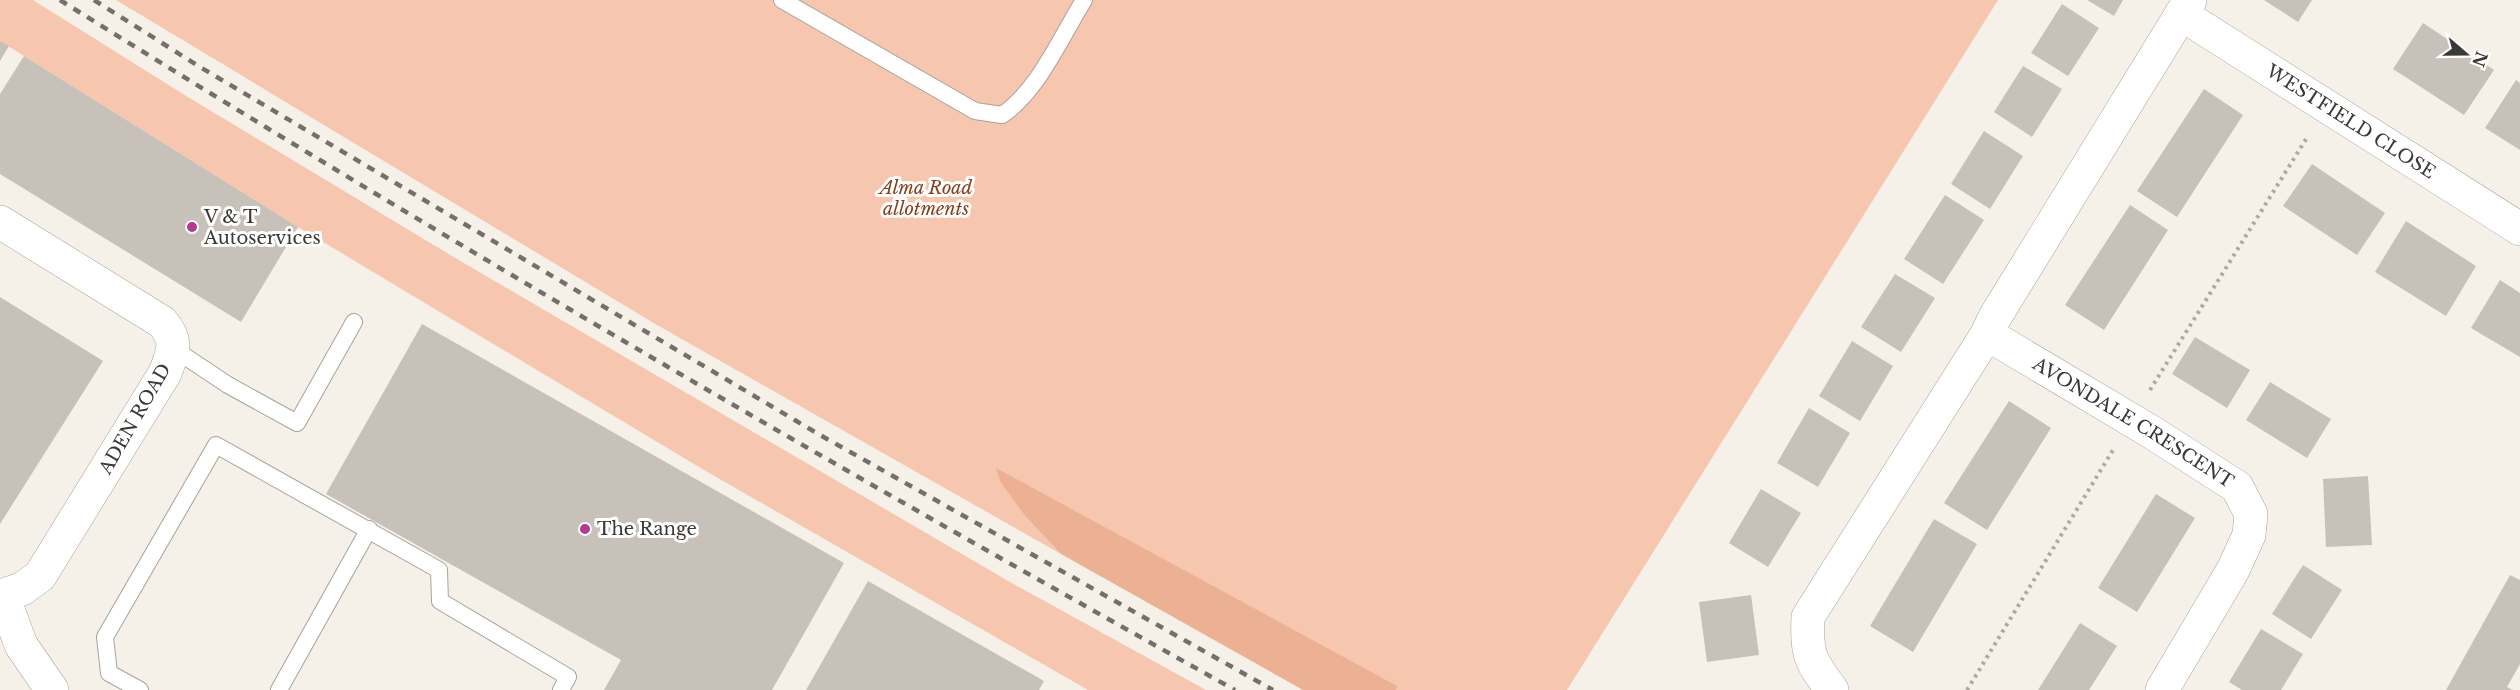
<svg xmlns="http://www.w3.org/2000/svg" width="2520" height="690" viewBox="0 0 2520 690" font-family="'Libre Baskerville',serif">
<rect width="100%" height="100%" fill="#f5f1e9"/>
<path fill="#f7c6af" d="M0,0H33L183,94L452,256L1010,582L1206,690H1088L704,470L298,227L24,56L0,41Z
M116,0H1998L1567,690H1396V686L1026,517L1061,554L657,325Z"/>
<path fill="#ecb093" d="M996,468L1397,686L1396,690H1303L1061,554L1026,517L1000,481Z"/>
<path fill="#c7c1ba" d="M2087,0H2123L2114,16Z
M2264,0H2312L2298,22Z
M2062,4L2099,28L2068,76L2031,53Z
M2423,23L2494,70L2464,115L2393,69Z
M0,41L9,46L0,61Z
M24,56L298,227L241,322L0,174V94Z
M2023,66L2062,89L2032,137L1994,112Z
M2516,80L2520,83V150L2485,128Z
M2204,89L2243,115L2177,217L2137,191Z
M1984,131L2023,156L1990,209L1951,184Z
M2312,164L2385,213L2357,255L2283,206Z
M1945,195L1984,220L1943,284L1904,259Z
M2130,205L2168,230L2104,330L2065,305Z
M2406,221L2476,266L2446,316L2375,272Z
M1895,274L1935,298L1901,352L1861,327Z
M2500,280L2520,293V357L2471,328Z
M0,297L103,361L0,524Z
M422,324L844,563L772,690H604L621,660L326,494Z
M2195,337L2250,370L2227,408L2172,374Z
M1852,341L1893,366L1860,421L1819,396Z
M2270,382L2331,419L2307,458L2246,420Z
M2009,401L2051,428L1987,530L1944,503Z
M1809,408L1850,433L1818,487L1777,463Z
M2368,476L2372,545L2326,547L2323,479Z
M1761,489L1801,513L1768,567L1729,543Z
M2156,494L2195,518L2137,612L2098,588Z
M1934,519L1977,544L1913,652L1870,626Z
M2303,565L2342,590L2311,639L2272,614Z
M2510,575L2520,580V664L2507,687L2513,690H2446Z
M868,581L1044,681L1039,690H806Z
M1751,595L1759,655L1707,662L1699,602Z
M2080,623L2117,646L2089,690H2038Z
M2261,629L2303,654L2281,690H2242L2229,682Z"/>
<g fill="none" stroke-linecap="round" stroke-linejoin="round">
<defs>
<path id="service" d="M782,0L975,111L1002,115C1038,91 1061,37 1084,0
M174,349L228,385L297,423L354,322
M140,690L109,673L105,637L216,445L439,570L440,601L568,677L561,690
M279,690L369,529"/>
<g id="minor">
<path id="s1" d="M2181,14L2520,229"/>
<path d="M0,222L162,322C179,342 173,351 165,373L40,576L22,589L0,596"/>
<path id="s2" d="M1987,334L2153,433L2237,487L2251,514L2249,535L2233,570L2162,690"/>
<path d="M3,596L21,645L52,690"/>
<path d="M1832,690C1810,661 1806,654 1808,617L1987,334L1995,317L2190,0"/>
</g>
</defs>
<use href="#service" stroke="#a6a39b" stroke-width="18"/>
<use href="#minor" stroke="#a6a39b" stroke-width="34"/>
<path stroke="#aca9a3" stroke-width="4" stroke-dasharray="3 4.5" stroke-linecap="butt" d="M2150,390L2308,136
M1967,690L2113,450"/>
<use href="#service" stroke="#fff" stroke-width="16"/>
<use href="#minor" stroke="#fff" stroke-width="33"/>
<path stroke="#73706c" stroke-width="4.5" stroke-dasharray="8 8" stroke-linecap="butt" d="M60,0C445,241 839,469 1235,690
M94,0L200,67L820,435L1273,690"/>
</g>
<g fill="#b33a8e" stroke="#fff" stroke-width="2">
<circle cx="192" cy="227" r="6"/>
<circle cx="585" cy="529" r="6"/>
</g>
<g text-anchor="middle" stroke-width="6" stroke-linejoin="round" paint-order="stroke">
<g font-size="18" fill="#3b3936" stroke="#fff">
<text dy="6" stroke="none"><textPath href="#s1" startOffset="201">WESTFIELD CLOSE</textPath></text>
<text transform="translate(135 419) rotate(-60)" y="6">ADEN ROAD</text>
<text dy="6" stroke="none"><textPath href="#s2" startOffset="171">AVONDALE CRESCENT</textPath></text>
</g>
<g font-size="18" font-style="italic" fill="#863e16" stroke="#fff">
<text x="926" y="194">Alma Road<tspan x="926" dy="21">allotments</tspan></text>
</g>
<g font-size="18" fill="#3b3936" stroke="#fff" text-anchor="start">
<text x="204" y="223">V &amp; T<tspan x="204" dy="21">Autoservices</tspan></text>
<text x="597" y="535">The Range</text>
</g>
</g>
<g transform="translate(2466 54) rotate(110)" stroke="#ffffff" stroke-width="4.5" paint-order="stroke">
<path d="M0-4.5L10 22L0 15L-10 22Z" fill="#3b3936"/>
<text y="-9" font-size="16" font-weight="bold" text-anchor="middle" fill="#3b3936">N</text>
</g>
</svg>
